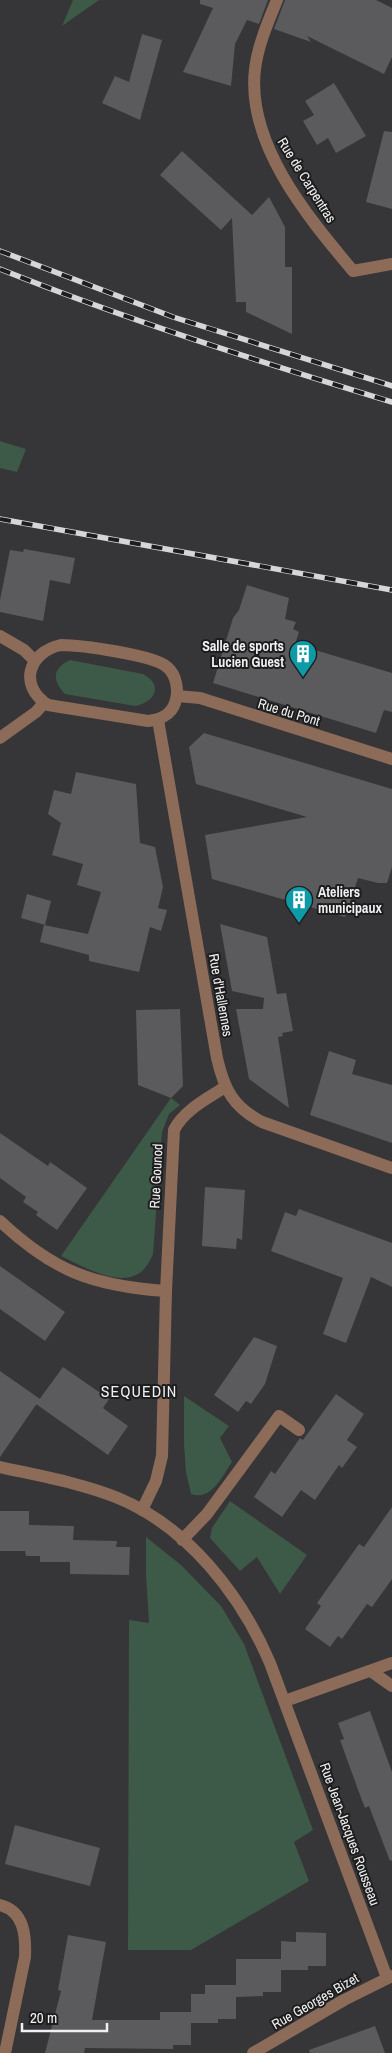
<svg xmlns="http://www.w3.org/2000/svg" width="392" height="2053" viewBox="0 0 392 2053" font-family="'Archivo Narrow',sans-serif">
<rect width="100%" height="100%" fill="#363538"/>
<path fill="#3d5947" d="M73,0H99L62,26Z
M0,441L26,449L17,472L0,468Z
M70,660L143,674C164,685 155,702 135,706L65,694C52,681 52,668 70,660Z
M171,1098L180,1105L169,1114L162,1132L153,1254C151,1259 148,1264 145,1268C125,1292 82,1266 61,1256Z
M184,1396L229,1426L220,1438L232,1462C222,1476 212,1501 191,1494L186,1472L184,1445Z
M230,1501L307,1555L280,1594L257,1557L240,1571L210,1538L212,1528Z
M146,1537L181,1565L221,1606L244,1644L313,1830L294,1842L309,1881L191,1950H128L129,1620L149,1623L146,1575Z"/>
<path fill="#5b5a5d" d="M200,0H268L259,24L247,20L235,44L231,86L183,72L213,8L200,4Z
M285,0H376L392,8V57L384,74L307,36L311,42L274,29Z
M142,34L162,40L140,120L102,103L115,76L129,82Z
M334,83L366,136L336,153L328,138L317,145L303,121L314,115L305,101Z
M384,131L392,132V209L366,202Z
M182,151L252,215L269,197L285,227V267H292V334L246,312V302H236L232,218L221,230L160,175Z
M24,549L75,558L70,584L50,580L43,621L0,612V600L10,550L23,552Z
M247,585L289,598L285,619L296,622L293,629L299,632L295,644L392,673V712L384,710L376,733L213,683L233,618L239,610Z
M204,733L392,789V867L387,883H378L358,878L345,917L212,879L205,835L307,817L196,784L189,747Z
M76,772L136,784L140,843L155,847L163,887L158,908L167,910L161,931L150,927L139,972L89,961V955L40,942L44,925L88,934L101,892L77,885L83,864L52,855L61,823L48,814L54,790L71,794Z
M27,894L51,901L45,925L21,918Z
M220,924L267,937L277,994L286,993L293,1031L282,1033L283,1036L278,1037L289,1108L249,1079L236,1009H263L264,998L232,991Z
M180,1009L183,1086L171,1098L138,1085L136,1010Z
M329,1051L356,1060L352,1074L392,1085V1143L310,1115Z
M0,1133L48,1166L50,1162L87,1188L57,1230L36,1215L38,1212L23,1202L26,1197L0,1178Z
M205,1187L245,1190L242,1240L237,1238L236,1249L202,1246Z
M299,1209L392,1243V1287L371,1277L346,1343L323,1334L343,1278L271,1251L285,1212L296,1216Z
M0,1266L65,1312L45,1341L0,1309Z
M254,1337L277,1346L265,1384L251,1404L246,1401L238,1412L214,1395Z
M63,1367L109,1399L103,1408L128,1426L108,1455L36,1404Z
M0,1371L40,1399L0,1457Z
M336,1394L364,1414L347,1440L357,1447L342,1468L339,1465L315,1500L301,1490L282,1517L254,1497L271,1471L275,1474L300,1438L303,1440Z
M392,1507V1579L372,1607L367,1604L342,1639L338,1636L330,1647L305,1629L321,1606L317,1603L359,1544L364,1547Z
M0,1511H29V1525L74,1526L73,1540L117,1541L116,1547H130L129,1575L70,1574V1562H40V1556H26L25,1551H0Z
M370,1711L392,1772V1860L390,1861L369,1806L365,1808L360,1795L340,1740L344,1739L338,1723Z
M15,1825L100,1848L90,1886L5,1864Z
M296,1932L326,1933V1966H308V1970H281V1992H263V1996L236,1997V2019H218V2023H191V2045H173V2049L85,2048L84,2053H45L61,1991L58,1990L68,1935L106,1942L92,2020H160V2012H191V1994H205V1985H236V1959H281V1941L296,1942Z
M375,2026L385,2053H310L309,2050Z"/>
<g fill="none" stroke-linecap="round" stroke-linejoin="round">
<path stroke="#8c6b58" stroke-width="12" d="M371,1671L392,1686"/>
<path stroke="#8c6b58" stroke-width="12" d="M277,0C268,22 258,45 255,69C246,144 308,217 353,271L392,264
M158,720L217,1058C224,1089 233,1107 262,1122L392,1168
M0,1221C53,1271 93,1286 166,1291
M0,1467C40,1476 81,1483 118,1498C188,1527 241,1595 270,1663L387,1978
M142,1510L156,1481L162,1456L166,1291L174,1130C184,1110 207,1099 225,1087
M182,1540L207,1514L279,1416L299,1430
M285,1701L392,1663
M0,1905C24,1911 26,1935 25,1957L5,2053
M253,2053L344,2000L392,1976"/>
<path stroke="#8c6b58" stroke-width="12" d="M0,636L24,650L34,660
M61,645C80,645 154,655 167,667C177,675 179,692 175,703C171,715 159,720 148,721L48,705C18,686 28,652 61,645Z
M177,696L200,698L392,759
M0,738L36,712L44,703"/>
<defs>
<path id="rail" d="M0,251L173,317L392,386
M0,269C128,320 260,362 392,402
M0,519L392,590"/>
</defs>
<use href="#rail" stroke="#d6d5d8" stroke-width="5.5"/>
<use href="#rail" stroke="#1d1d1e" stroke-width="4" stroke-dasharray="11" stroke-linecap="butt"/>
</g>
<defs>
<symbol id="building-pin" viewBox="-11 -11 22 30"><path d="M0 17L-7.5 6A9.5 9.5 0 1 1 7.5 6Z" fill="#0f9aa8" stroke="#1d1d1e"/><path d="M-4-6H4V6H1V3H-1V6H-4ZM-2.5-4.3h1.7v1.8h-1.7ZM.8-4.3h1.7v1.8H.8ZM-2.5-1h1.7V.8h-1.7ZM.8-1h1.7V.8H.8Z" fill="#fff"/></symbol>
</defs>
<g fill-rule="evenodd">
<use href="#building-pin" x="287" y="638" width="32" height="43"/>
<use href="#building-pin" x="283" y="884" width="32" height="43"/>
</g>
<g text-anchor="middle" stroke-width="4" stroke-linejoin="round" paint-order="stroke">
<g font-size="14" fill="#f0eff1" stroke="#1d1d1e">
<text transform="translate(307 180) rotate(58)" y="5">Rue de Carpentras</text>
<text transform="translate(289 712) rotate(17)" y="5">Rue du Pont</text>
<text transform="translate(221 995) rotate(80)" y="5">Rue d'Hallennes</text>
<text transform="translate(156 1176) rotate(-87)" y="5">Rue Gounod</text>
<text transform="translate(350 1834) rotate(70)" y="5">Rue Jean-Jacques Rousseau</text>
<text transform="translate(315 2001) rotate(-30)" y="5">Rue Georges Bizet</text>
</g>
<g font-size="14" font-weight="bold" fill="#f0eff1" stroke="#1d1d1e" text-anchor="end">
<text x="284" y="651">Salle de sports<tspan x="284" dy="16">Lucien Guest</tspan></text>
<text x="318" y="897" text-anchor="start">Ateliers<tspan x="318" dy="16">municipaux</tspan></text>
</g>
<g font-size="16" letter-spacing="1" fill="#f0eff1" stroke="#1d1d1e">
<text x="139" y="1397">SEQUEDIN</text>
</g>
</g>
<path d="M22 2023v8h85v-8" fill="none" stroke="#f0eff1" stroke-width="2.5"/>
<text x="30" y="2023" font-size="15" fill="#f0eff1" stroke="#1d1d1e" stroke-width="4" paint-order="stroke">20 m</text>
</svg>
